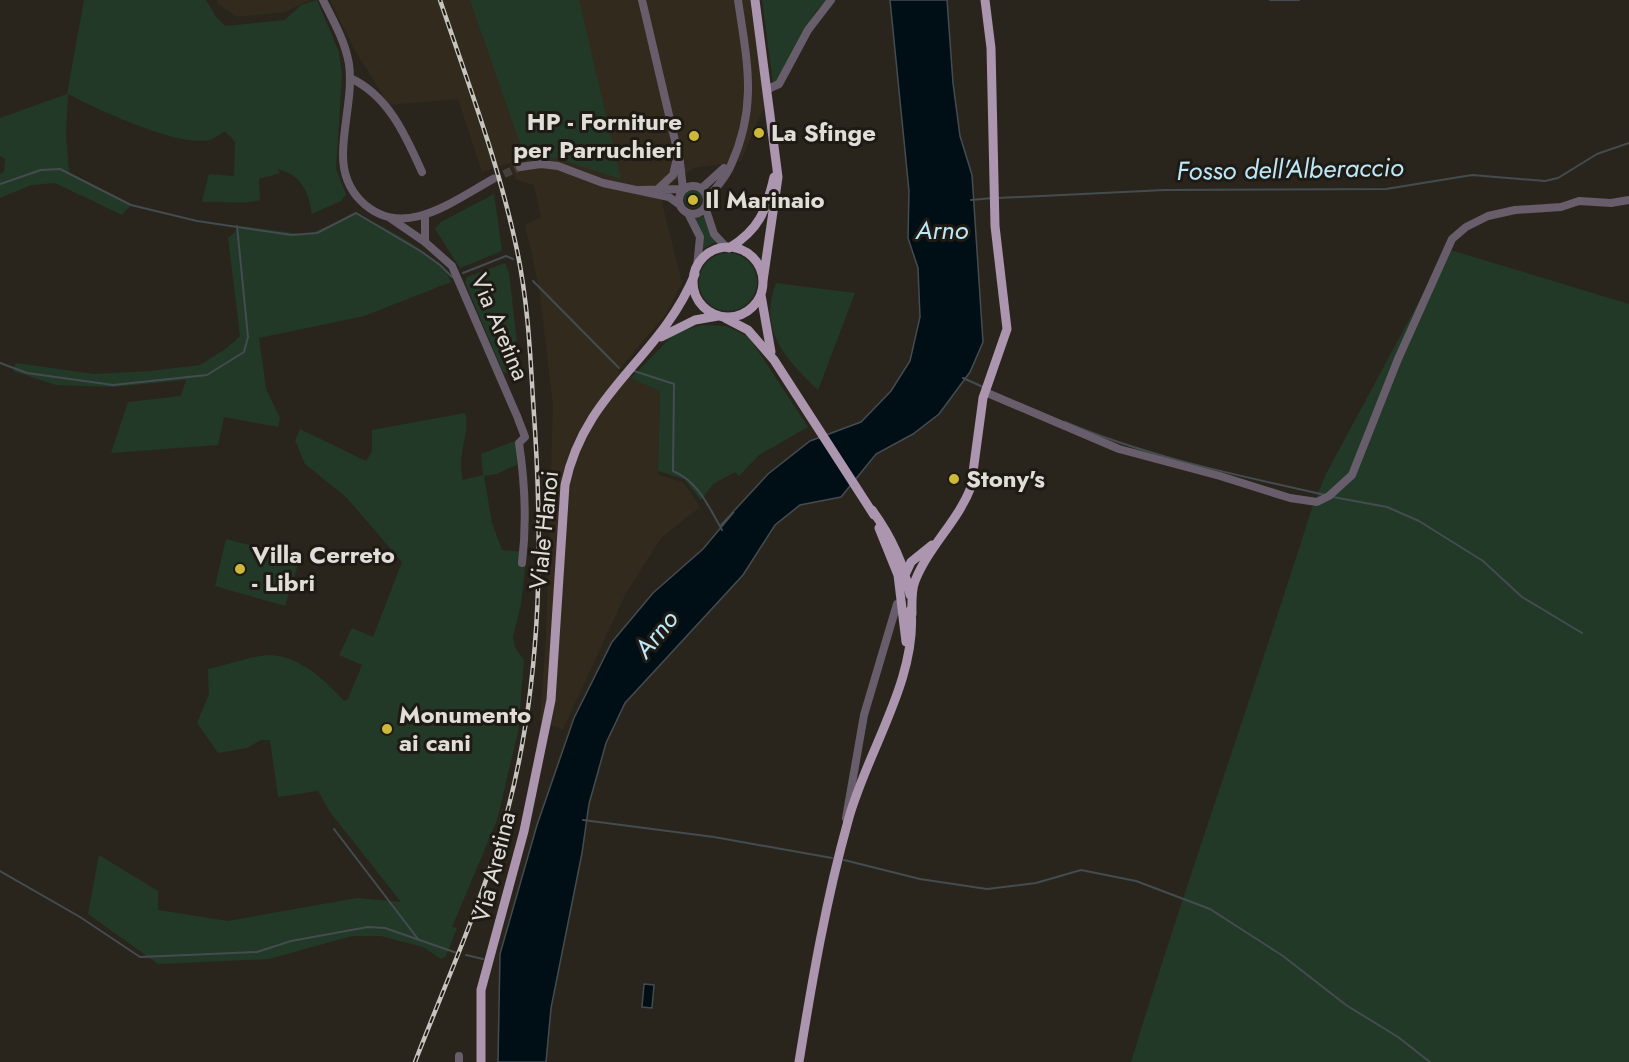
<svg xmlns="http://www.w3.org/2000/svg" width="1629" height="1062" viewBox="0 0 1629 1062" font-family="Jost,sans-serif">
<rect width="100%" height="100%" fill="#29251d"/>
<path fill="#322b1d" d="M217,0H310L285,12L238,17L218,4Z
M330,0H750L765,104L741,161L694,168L672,183L662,203L682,283L666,314L618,371L660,390L658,475L683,482L700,507L661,538L626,593L563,729L540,722L546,635L553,405L539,287L525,225L541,217L534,185L516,180L510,163L482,172L458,99L389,105L353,47Z"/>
<path fill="#223928" d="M84,0H206L216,17L225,26L285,20L301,5L317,0L339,52L342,76L336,169L346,194L341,201L312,214C308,191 302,175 277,169L280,173L259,179L260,200C241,205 222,201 202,202L209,174L234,176L235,142L225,131C220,134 214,139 209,140C178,147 96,109 68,94L66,134L69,174L131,205L122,215L55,183L31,185L0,198V174L4,172L5,159L0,156V118L67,94Z
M470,0H579L621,179L556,158H525Z
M762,0H827L815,12L778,81L773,83Z
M684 199a9 9 0 1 1 18 0a9 9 0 1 1-18 0Z
M494,194L502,251L460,268L435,229L441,222Z
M356,213C382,227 441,254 451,282L364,316L259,338L266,389L280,418L278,427L224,417L218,445L111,453L128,402L181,396L186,380L113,387L56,385L13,371L16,363L94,374L151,371L200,365L227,348L240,336L228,238L242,226L308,235Z
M703,216L716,242L703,249L695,218Z
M1447,249L1629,304V1062H1131C1188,876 1253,694 1312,508L1325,476Z
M699 282a29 29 0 1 1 58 0a29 29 0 1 1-58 0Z
M505,263L509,273L519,360L513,374L503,372L465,282L467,277Z
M776,283L855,293L818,390C786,359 758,331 776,283Z
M703,325L726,326L749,337L808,427L759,455L739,476L735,472L713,484L701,500L684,479L658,471L660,391L631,378L676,332Z
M465,413C471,434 456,452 463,480L483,475L481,454L517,440L521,463L496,474L484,476L492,523L502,550L527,552L521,604L513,637L515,647L524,661L518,732L497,820L452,927L457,928L446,956L441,959L423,947L381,936H352L269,959L158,964L88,914L99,855L158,891V910L228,921L357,898L401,902L330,812L318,791L278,797L270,740H261L247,748L218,753L197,723L209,694L208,669C225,666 254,655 271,655C301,657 326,681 344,701L348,699L362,665L339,655L352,628L373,637L402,562L347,498L305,464L295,440L300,429L366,461L372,452V430Z
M226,539L300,558L285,606L215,586Z"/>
<path fill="#000e15" stroke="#444c50" stroke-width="1.5" d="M890,0H947L953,83L960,136L972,175L983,342L970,372L939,414L913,434L876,454L841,497L800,505L775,525L743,575L625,703L606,743L589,804L582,853L551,1008L546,1062H498L500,954L537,825L574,718L612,642L653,593L703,549L734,512L720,526L768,474L810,441L861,422L891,391L910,361L920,317L918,268L908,238L909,191Z
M644,984L654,985L652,1008L642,1007Z"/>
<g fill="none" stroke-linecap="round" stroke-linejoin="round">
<path stroke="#444c50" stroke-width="2" d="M1270,0H1299
M0,184L41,170L60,169L131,205L197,221L292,235L317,233L356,213L422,252L440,265L452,277
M998,198L1164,190L1386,189L1472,175L1545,181L1558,178L1597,154L1629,143
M971,200L993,198
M463,273L506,256L513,259
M533,281L619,368
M0,363L27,373L113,385L207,375L244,352L248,337L237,226
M631,370L674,384L673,471C698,481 709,507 722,530
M963,378L983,387
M1065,422C1148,457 1237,475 1325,495
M1333,497L1387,507L1419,521L1483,561L1522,597L1582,633
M583,820L714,837L832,858
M334,829L418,939
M844,860L920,879L987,889L1036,883L1081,870L1136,881L1210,909L1283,956L1346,1005L1398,1037L1430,1062
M0,871L80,917L140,957L257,952L291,941L368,927L385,928L457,953
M466,955L483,959"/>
<path stroke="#454139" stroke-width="8" stroke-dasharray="8 4" stroke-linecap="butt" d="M493,179L520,167"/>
<path stroke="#685d6a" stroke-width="8" d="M323,0C333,20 345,41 349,64C353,94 343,125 343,155C343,172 349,189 361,201C402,242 453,201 493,179
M350,78C388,95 406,136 422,172
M768,89L779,84L808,30L831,0
M520,167L541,164L558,166L603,183L669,197L680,205
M679 200a14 14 0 1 1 28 0a14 14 0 1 1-28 0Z
M702,188L724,168
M658,189L673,175L677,158
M639,190L683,189L680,162L642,0
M707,200C715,188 726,178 731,165C758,105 747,62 738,0
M705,207L714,234L727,248
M688,213L700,237L697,267
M425,215V242
M390,218L425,242L452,266L517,416L525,437L519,443C525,483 527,522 522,563
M985,392L1119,449L1220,476L1290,498L1317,502L1329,496L1352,475L1398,359L1452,239L1466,227L1488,216L1515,210L1561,207L1579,201L1611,203L1629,200
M846,818L864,715L897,604
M459,1062V1056"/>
<path stroke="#ab95af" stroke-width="9" d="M755,0L778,177L763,281
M693 282a35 35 0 1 1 70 0a35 35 0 1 1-70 0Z
M729,248C759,230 766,211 774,177
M761,295L771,352
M723,317L748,330L774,360L874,515
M661,337L695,320L718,316
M872,510C891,536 904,563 910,595
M879,528L898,575L906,642
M904,577L911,562L932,545
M912,614C912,603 911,591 915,581C929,546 958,521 971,487L983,398L1007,329L995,226L991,48L985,0
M481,1062V990L524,831L551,700L565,485C585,390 660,359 695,274
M799,1062C812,981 826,900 848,821C866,753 918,679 911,609"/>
<defs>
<path id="rail" d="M415,1062C447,979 485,896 508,809C543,675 543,536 533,400C530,347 527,293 515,241C497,159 467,80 440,0"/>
</defs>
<use href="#rail" stroke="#c7c4bf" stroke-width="4.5"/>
<use href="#rail" stroke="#1f1b14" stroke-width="2" stroke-dasharray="7" stroke-linecap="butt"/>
</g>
<g fill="#ccb938" stroke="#1f1b14" stroke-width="2">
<circle cx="759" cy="133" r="6"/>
<circle cx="694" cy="136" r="6"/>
<circle cx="693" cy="200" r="6"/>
<circle cx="954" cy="479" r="6"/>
<circle cx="240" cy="569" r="6"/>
<circle cx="387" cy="729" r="6"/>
</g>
<g text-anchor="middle" stroke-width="6" stroke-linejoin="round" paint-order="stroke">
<g font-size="24" font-weight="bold" fill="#e1ded9" stroke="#1f1b14" text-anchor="start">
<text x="682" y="130" text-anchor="end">HP - Forniture<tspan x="682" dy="28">per Parruchieri</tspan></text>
<text x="771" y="141">La Sfinge</text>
<text x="705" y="208">Il Marinaio</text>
<text x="966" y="487">Stony's</text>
<text x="252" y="563">Villa Cerreto<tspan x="252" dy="28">- Libri</tspan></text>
<text x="399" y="723">Monumento<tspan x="399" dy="28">ai cani</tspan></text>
</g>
<g font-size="24" fill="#e1ded9" stroke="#1f1b14">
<text transform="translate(500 327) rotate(67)" y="8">Via Aretina</text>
<text transform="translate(544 530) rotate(-84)" y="8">Viale Hanoi</text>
<text transform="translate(494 867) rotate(-76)" y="8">Via Aretina</text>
</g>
<g font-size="26" font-style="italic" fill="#bce8f8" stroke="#1f1b14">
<text transform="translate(1290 169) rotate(-1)" y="9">Fosso dell'Alberaccio</text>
<text x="942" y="239">Arno</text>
<text transform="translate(656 634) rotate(-51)" y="9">Arno</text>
</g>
</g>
</svg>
